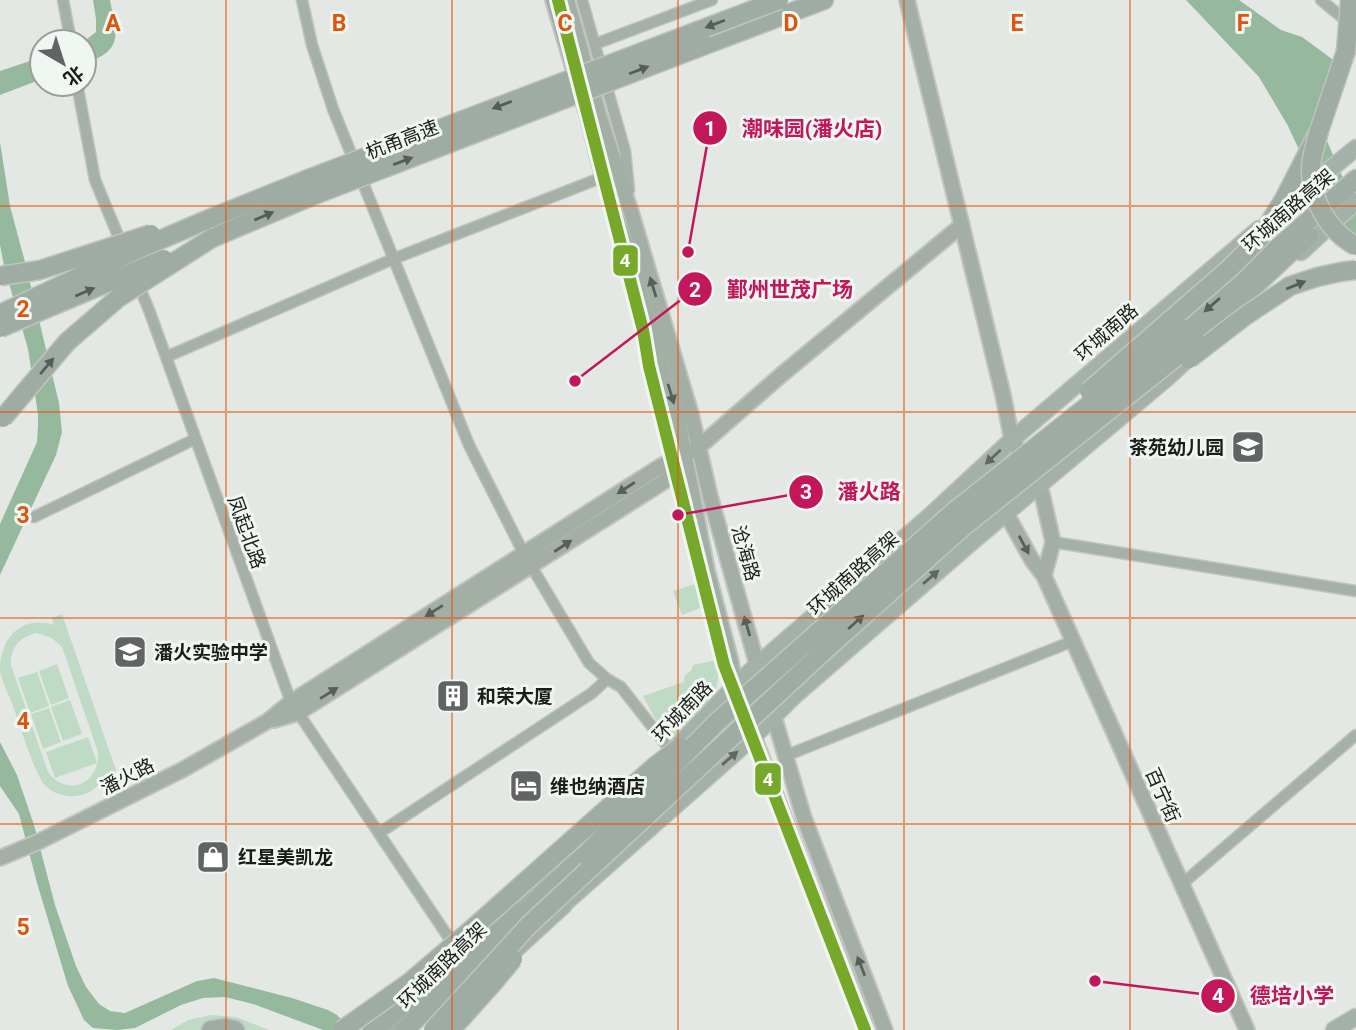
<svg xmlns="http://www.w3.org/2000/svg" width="1356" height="1030" viewBox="0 0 1356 1030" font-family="Roboto,'Noto Sans SC',sans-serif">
<rect width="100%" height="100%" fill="#e4e8e5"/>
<path fill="#bfdac5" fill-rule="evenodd" d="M695,584L703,607L682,615L673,591Z
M62,614L117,773L108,776L106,773C96,800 59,804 42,782C29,758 22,731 13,706C9,695 2,682 0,670C0,637 22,615 54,625L52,618ZM37,633L52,638L62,647L98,752C100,784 67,798 48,772L11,665C10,648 20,636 37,633Z
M717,660C723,700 703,713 676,737H665L643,696L684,682L685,675L691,671L693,665Z
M57,664L69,698L51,705L39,671Z
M37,672L49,706L30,713L18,678Z
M70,700L82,734L63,741L51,707Z
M49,708L61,742L43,749L31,714Z
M88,737L97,763L55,778L46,752Z
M212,1015L236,1017L269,1030H171L188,1020Z"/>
<path fill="#96b99e" d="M93,0H110C117,36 124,50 84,64L83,42L96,32V19Z
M1186,0H1239L1281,30L1302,37L1332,59L1338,67L1324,134L1343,178L1356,196V236L1343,226L1331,211L1307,167L1288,126L1259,77Z
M42,57V79L0,95V71Z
M0,142L10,206L25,262L59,403L62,432L56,455L0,575V524L37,442L38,426V414L28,349L4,266L0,245Z
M0,742L17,775L34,825L55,905L76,966L86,987L99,1004L110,1011L125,1013L197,981L214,978L292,998L328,1010L337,1015L351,1030H323L253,1004L225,997L203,998L181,1005L135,1028L117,1030L93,1028L84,1020L68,986L37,883L19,814L0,786Z"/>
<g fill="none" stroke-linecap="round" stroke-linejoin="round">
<defs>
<path id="street" d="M63,0L71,42
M302,0L312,45L333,109L469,445L524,554L589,663L607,679L621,687L672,752
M582,0L625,151L629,190
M1321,0L1350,24
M595,44L712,0
M77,84L95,180L149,310L291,702L455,947
M166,357L393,259L603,177
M34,517L195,439
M1053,542L1356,591
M785,756L1073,641
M379,833L592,693L607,679
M1182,884L1356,735"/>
<path id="secondary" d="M553,0L588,118L603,177L626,245L678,420L707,570L731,662L735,686L800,860L861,1013L865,1030
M567,0L599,115L631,212L691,414L710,496L760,675
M907,0L1003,395L1012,440L1040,485L1053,542L1044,576
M1006,513L1032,560L1044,576L1247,1030
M771,707L804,818L885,1030
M274,720L298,713L665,481L684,457
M0,858L38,842L182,770L268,721L291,702L661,466L685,455L699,447L780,376L962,225"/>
<path id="primary" d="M1278,212L1356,148
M1301,252L1356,201
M670,754L735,686L757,665L930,516L1015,437L1259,229
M557,910L753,737L794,696L974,540L1168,377L1196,351
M503,920L597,828
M516,949L564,905
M388,1030L414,1005
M1334,1030L1356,1017"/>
<path id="highway" d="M705,45L824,0
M1283,201L1319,131L1346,51
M209,219L308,179
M212,238L317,194
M1185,329L1356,179
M1196,341L1308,236
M211,1030L226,1028L235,1030
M372,1030L462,956L512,909
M405,1030L585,855"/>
</defs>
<use href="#street" stroke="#c1c3c1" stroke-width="13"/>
<use href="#secondary" stroke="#c1c3c1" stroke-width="18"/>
<use href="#primary" stroke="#c1c3c1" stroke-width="19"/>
<use href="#highway" stroke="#c1c3c1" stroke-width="21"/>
<use href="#street" stroke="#a5b0a7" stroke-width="10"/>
<use href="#secondary" stroke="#a3afa5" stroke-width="14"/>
<use href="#primary" stroke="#a4b1a9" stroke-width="16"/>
<use href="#highway" stroke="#9faca4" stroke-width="18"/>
<defs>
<path id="highway-bridge" d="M1346,51L1350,0
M1319,131C1316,144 1311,156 1311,169C1310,199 1329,232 1356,246
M308,179L779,0
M317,194L705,45
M0,276L40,270L151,234
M0,314L134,251L209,219
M0,328L164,259
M1189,359L1245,316L1290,286L1317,277L1340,272L1356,270
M1089,391L1229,269L1259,239L1283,201
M3,418L67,342L118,298L212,238
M585,855L718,721L956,510L1185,329
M342,1030L410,982L472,929L654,767L680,747
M433,1030L529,925L824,651L964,526L1196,341
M451,1030L494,982L513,959"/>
</defs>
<use href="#highway-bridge" stroke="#c1c3c1" stroke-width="21" stroke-linecap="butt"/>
<use href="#highway-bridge" stroke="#9faca4" stroke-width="18"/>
<defs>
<path id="metro-1" d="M558,0L643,330L649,366L724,665L865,1030"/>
</defs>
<use href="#metro-1" stroke="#f0f6f1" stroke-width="18"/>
<use href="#metro-1" stroke="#76a829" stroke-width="12"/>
</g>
<defs><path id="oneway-solid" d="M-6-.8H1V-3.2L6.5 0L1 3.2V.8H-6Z" transform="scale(1.75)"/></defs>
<g fill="#565d59">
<use href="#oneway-solid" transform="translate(715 24) rotate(159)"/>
<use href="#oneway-solid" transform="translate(639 70) rotate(-21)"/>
<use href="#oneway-solid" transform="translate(502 105) rotate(159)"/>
<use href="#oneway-solid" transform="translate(403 161) rotate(-21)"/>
<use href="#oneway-solid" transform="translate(264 216) rotate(-23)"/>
<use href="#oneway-solid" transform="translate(1296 285) rotate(-22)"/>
<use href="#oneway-solid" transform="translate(85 292) rotate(-23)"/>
<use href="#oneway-solid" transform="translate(1212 305) rotate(139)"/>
<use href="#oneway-solid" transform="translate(47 366) rotate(-50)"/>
<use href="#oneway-solid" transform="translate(856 622) rotate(-42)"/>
</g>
<g fill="#585f59">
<use href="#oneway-solid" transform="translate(653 287) rotate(-107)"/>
<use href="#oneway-solid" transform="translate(671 394) rotate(73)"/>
<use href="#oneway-solid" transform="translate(626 488) rotate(147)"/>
<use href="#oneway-solid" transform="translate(1024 545) rotate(62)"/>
<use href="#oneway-solid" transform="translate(563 546) rotate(-33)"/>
<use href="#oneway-solid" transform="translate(434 611) rotate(148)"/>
<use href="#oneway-solid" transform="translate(747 626) rotate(-106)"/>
<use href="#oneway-solid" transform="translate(329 693) rotate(-32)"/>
<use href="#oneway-solid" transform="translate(861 966) rotate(-111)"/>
</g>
<g fill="#606762">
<use href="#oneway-solid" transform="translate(993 457) rotate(137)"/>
<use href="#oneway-solid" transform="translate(931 577) rotate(-41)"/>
<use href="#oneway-solid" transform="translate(730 758) rotate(-41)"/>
</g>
<path fill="none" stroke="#de560d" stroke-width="2" stroke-opacity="0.55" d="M226,0V1030M452,0V1030M678,0V1030M904,0V1030M1130,0V1030M0,206H1356M0,412H1356M0,618H1356M0,824H1356"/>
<defs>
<symbol id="school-square" viewBox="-11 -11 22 22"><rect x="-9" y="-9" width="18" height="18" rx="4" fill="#616462" stroke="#f0f6f1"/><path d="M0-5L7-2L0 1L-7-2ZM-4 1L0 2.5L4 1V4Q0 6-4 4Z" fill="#fff"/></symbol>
<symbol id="building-square" viewBox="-11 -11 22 22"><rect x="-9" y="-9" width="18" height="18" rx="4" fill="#616462" stroke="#f0f6f1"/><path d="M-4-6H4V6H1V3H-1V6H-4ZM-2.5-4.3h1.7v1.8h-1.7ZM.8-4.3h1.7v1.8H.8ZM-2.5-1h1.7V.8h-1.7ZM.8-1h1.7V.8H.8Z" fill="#fff"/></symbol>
<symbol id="hotel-square" viewBox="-11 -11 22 22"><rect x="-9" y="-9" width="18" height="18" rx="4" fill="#616462" stroke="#f0f6f1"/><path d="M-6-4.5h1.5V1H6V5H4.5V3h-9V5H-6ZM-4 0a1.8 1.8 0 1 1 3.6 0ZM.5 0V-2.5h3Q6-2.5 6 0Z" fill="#fff"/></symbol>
<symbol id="shop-square" viewBox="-11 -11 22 22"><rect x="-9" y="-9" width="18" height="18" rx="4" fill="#616462" stroke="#f0f6f1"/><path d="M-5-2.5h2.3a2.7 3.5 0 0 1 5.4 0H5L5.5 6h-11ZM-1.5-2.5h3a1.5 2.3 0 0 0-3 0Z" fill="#fff"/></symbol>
</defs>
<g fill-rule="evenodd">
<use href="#school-square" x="1229" y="428" width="38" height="38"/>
<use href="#school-square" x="111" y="633" width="38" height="38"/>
<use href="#building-square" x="434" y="677" width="38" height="38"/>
<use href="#hotel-square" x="507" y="767" width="38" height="38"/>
<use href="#shop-square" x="194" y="838" width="38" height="38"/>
</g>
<g text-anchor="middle" stroke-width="6" stroke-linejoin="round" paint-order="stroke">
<g font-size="19" fill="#1b1d1b" stroke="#f0f6f1">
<text transform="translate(402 139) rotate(-21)" y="7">杭甬高速</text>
<text transform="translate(1288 210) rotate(-41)" y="7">环城南路高架</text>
<text transform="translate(1106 332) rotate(-41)" y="7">环城南路</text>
<text transform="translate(247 532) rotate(70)" y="7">凤起北路</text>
<text transform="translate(746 553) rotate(74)" y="7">沧海路</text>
<text transform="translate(853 573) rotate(-42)" y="7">环城南路高架</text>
<text transform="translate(682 711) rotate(-46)" y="7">环城南路</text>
<text transform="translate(127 776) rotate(-27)" y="7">潘火路</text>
<text transform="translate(1163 795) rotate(66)" y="7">百宁街</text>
<text transform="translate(442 965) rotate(-44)" y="7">环城南路高架</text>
</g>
<g font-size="19" font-weight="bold" fill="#1b1d1b" stroke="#f0f6f1" text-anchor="start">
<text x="1224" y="454" text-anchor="end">茶苑幼儿园</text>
<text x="154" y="659">潘火实验中学</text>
<text x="477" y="703">和荣大厦</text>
<text x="550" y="793">维也纳酒店</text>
<text x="238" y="864">红星美凯龙</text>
</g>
</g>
<g font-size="23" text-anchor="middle" font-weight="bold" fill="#de560d" stroke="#f0f6f1" stroke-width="6" stroke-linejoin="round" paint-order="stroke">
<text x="113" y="31">A</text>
<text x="339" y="31">B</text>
<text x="565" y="31">C</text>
<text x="791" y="31">D</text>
<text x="1017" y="31">E</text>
<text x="1243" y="31">F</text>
<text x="23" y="317">2</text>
<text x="23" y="523">3</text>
<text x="23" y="729">4</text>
<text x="23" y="935">5</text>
</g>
<path fill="none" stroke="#c2185b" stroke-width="2.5" d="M688 252L710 128M575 381L695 289M678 515L806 492M1095 981L1218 996"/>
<g fill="#c2185b" stroke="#f0f6f1" stroke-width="2.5">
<circle cx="688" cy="252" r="7"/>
<circle cx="575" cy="381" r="7"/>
<circle cx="678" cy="515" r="7"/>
<circle cx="1095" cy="981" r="7"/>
<circle cx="710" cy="128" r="18"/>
<circle cx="695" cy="289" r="18"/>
<circle cx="806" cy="492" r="18"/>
<circle cx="1218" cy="996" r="18"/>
</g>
<g font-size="21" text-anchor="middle" font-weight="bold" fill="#fff">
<text x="710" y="136">1</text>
<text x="695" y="297">2</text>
<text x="806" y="499">3</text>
<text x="1218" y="1003">4</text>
</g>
<g font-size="21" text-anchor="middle" font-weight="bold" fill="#c2185b" stroke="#f0f6f1" stroke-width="6" stroke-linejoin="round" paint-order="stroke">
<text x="812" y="136">潮味园(潘火店)</text>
<text x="790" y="297">鄞州世茂广场</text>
<text x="869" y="499">潘火路</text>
<text x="1292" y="1003">德培小学</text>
</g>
<g stroke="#f0f6f1" stroke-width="2.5">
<rect x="612" y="244" width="27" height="33" rx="7" fill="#76a829"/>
<rect x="754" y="762" width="28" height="34" rx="7" fill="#76a829"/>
</g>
<g font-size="19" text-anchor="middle" font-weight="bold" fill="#fff">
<text x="625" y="267">4</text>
<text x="768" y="786">4</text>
</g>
<g transform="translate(63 63) rotate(141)"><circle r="33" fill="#f0f6f1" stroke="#9b9f9b" stroke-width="2"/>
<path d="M0-5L12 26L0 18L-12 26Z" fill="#616462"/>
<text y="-10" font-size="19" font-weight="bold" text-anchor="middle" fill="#1b1d1b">北</text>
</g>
</svg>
